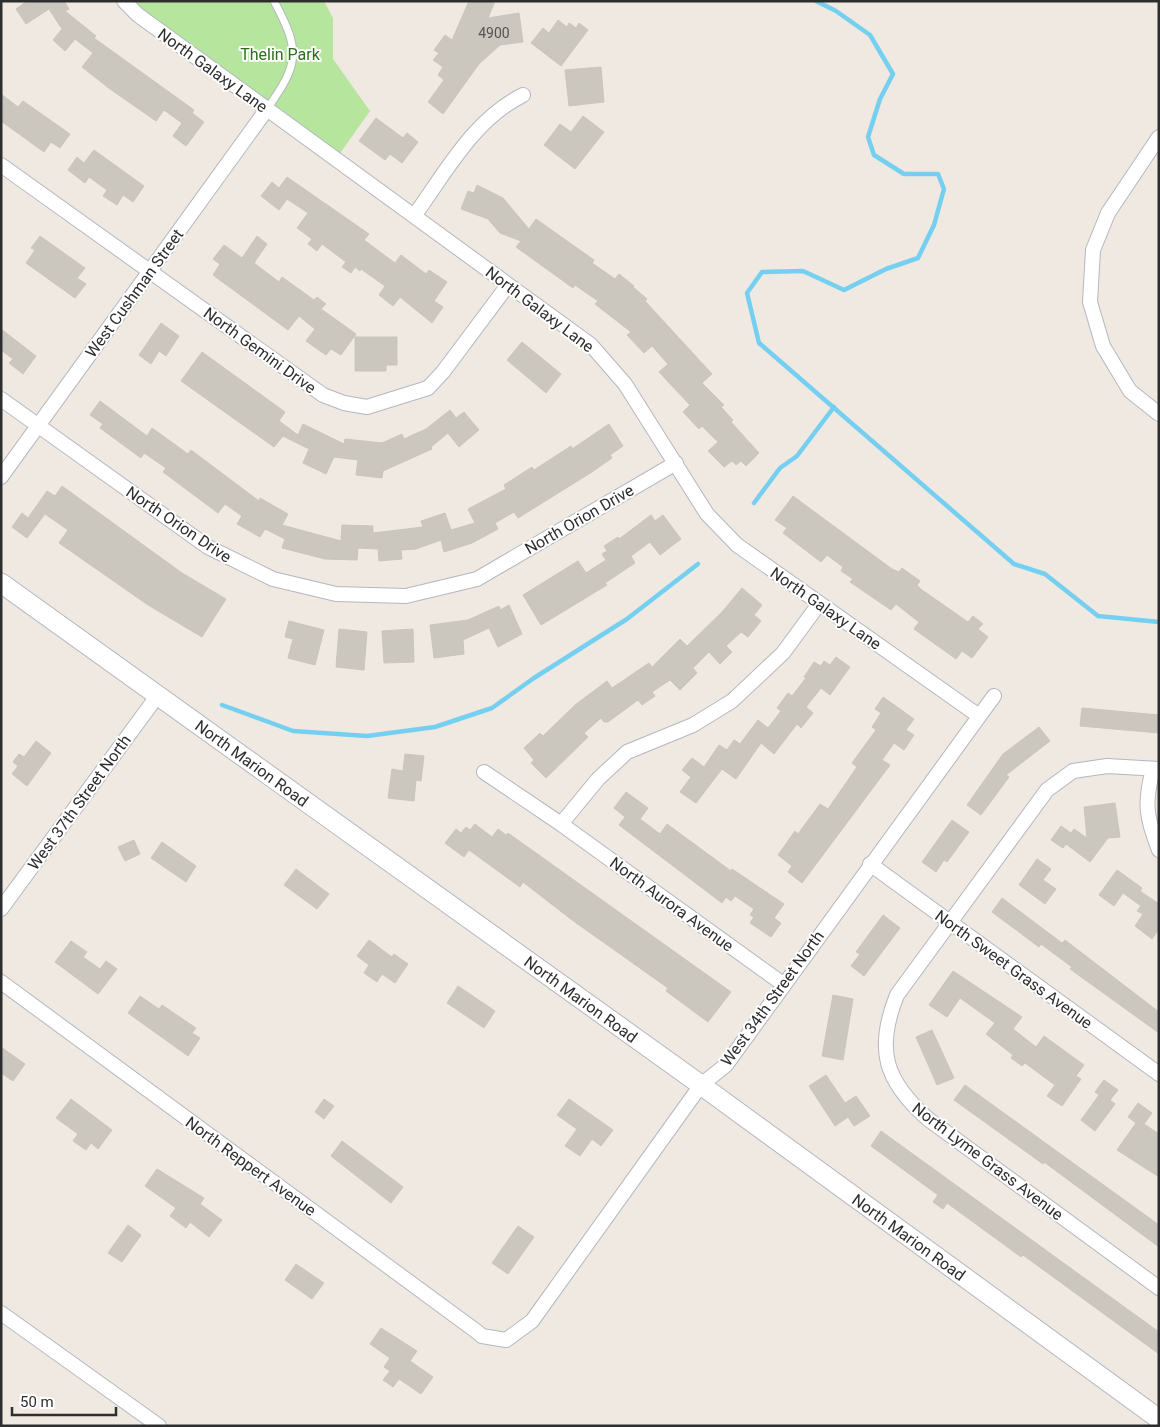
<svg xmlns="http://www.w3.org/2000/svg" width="1160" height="1427" viewBox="0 0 1160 1427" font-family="Roboto,sans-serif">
<rect width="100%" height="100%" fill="#efe9e1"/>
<path fill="#b6e59e" d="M124,1H324L333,18V59L370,111L336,159Z"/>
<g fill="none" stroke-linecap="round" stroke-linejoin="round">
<path stroke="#75cff0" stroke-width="4.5" d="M816,1L836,11L870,35L893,74L880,99L868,137L874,155L904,174H938L944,189L934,225L918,258L886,269L844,290L803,271L762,272L747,293L759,343L1014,564L1045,574L1098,616L1159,622
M754,503L780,468L797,456L834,407
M222,705L293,731L367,736L435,727L492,708L534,678L627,619L698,564"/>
</g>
<path fill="#cbc7bf" stroke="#cbc5ba" d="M27,1H64L69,9L65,11L96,36L94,38L194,110L192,113L204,122L186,146L173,136L182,123L164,110L156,121L110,89L82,67L93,53L75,39L65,51L53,40L62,29L49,9L26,24L16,9Z
M469,1H495L488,18L519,13L523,42L500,45L479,64L443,114L428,102L444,80L438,75L443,67L433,60L439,53L434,50L445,35L452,40Z
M558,20L567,27L569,23L576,28L579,23L588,30L561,66L531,43L543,28L549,33Z
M601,67L604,102L569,106L565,70Z
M1,94L18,107L23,101L70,134L60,148L51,142L44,152L1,121Z
M583,116L604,132L575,169L544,145L560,124L571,132Z
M376,118L403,138L407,133L418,142L402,163L390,154L385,160L359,141Z
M94,150L144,186L133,202L123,195L117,205L103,196L107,190L89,177L85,183L68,170L77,157L84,163Z
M287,177L369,234L364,240L395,263L401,255L426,274L429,270L447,282L434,301L443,307L432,323L400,297L393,306L379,295L385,286L361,269L360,271L355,267L351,273L342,267L346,262L322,244L317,251L308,244L312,239L297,228L308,213L287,199L279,210L261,196L272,182L279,188Z
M477,185L503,198L529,229L536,219L594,260L592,263L615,279L619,274L634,286L633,287L647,299L645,301L712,374L702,383L724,405L721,407L733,420L731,422L759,453L746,466L741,461L736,465L732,461L724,467L708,451L718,442L702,426L699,429L683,412L690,405L659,372L668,364L652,346L644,353L627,335L631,332L595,304L598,301L575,285L573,288L516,247L521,241L500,233L488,219L461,209L468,191L474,193Z
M40,236L85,268L77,278L86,284L75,298L26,263L35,250L31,248Z
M257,236L267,244L254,263L279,282L282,277L314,300L317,297L326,304L321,309L356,334L341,355L331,349L326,355L306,341L315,329L299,316L288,330L213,275L220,264L213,259L224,245L242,258Z
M161,323L179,336L166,356L159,351L151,364L139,355Z
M1,329L36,356L23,374L9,363L13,359L1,350Z
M355,337H397V365H386V371H355Z
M522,342L561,374L546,393L507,360Z
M202,352L285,412L279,421L298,435L303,424L344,444L345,439L382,443L402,434L404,439L426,429L450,410L456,418L464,412L479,430L459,447L448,433L431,447L432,449L383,471L382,478L356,475L358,460L334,457L326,474L303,463L309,449L283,436L274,447L181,381Z
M100,401L147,436L152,428L188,454L191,450L259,501L260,498L288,514L282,525L341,541L342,525L373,526V533L423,527L421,521L445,513L451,530L475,523L468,509L506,489L504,485L532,467L534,470L571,446L572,449L609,424L623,446L610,455L612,458L592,472L518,518L514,512L495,523L498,529L472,543L444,552L441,540L416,549L401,550L402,559L379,561L378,549L358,548L357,560L325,559L282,548L285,539L265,529L260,537L237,524L242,516L225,504L218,513L163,472L166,468L144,453L141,458L100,428L103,424L90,415Z
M62,486L182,573L226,599L202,637L148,605L59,543L68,530L45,514L27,538L12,527L22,513L28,518L47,491L55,496Z
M793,496L892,569L899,572L902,568L920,581L917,585L922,590L968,622L973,616L983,624L978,629L988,637L972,658L962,651L956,659L914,629L919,622L896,604L891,610L850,582L853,579L841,571L843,567L827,555L821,562L783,533L787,528L775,520Z
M651,515L655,521L663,515L681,539L660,555L650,542L631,556L635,563L605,583L607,585L541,625L523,595L578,561L586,573L606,560L602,554L607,551L604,546L618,537L619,539Z
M742,588L762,605L754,615L761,621L748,637L741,632L726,646L732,652L720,664L709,652L693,668L697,673L680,690L670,680L652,692L655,696L642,705L638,700L608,722H604L601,718L584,733L588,737L546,778L531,763L534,760L524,748L540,733L543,736L575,705L607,681L612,688L649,663L652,667L680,639L687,646L722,612Z
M509,605L522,634L498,647L489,628L463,640L464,654L434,658L430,625L468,620L499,606L500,610Z
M289,621L324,630L315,665L288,658L293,639L285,637Z
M339,629L367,632L364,670L336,667Z
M413,629L414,662L384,663L382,631Z
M836,657L850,667L830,695L821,688L806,707L813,713L801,728L797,724L774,754L761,743L736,779L722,769L696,803L680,792L691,777L682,770L692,758L704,767L719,745L727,750L734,740L740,744L758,720L768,728L781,711L777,708L788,693L792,696L806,678L804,677L814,662L821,666L824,661L830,665Z
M883,697L914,719L906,730L914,735L904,750L894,743L882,760L890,765L802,883L788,872L792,866L778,855L795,831L798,834L820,804L828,809L857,767L852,763L876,730L872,727L881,713L875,709Z
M1082,708L1159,715V733L1080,726Z
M1039,727L1050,741L1006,775L1009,777L981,815L967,805L1003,754Z
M36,741L51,753L27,786L12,774L18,766L13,762L19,754L24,757Z
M405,754L424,756L421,781L416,780L414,801L388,798L392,769L403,771Z
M626,792L648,808L640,819L660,834L667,824L731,871L732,869L784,904L774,918L781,923L771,937L750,923L754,917L750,915L754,909L735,896L731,901L726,897L722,903L619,825L625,817L614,808Z
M1115,803L1120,837L1108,838L1090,862L1066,844L1063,848L1051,840L1061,826L1071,833L1074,829L1087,838L1084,807Z
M952,820L969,832L947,862L944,860L936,872L922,862Z
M475,824L492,837L498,829L506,835L508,833L731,992L708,1022L666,991L668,988L572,920L523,882L520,887L469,850L464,857L445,843L456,829L461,833L466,827L470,830Z
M134,840L140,854L125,861L118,847Z
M162,842L196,866L186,882L151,858Z
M1037,859L1051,869L1043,880L1056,889L1045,904L1019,885Z
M296,869L329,894L317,909L284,885Z
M1117,870L1142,888L1140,891L1159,904V929L1152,939L1135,926L1143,914L1137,911L1141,906L1123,893L1114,906L1099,895Z
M1002,898L1062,943L1065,940L1159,1012V1033L1070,969L1072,967L1041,944L1039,947L992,912Z
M883,915L900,928L864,976L851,966L860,954L856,952Z
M369,940L392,957L394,954L408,964L395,983L382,974L377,982L364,973L369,965L357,956Z
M71,941L87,952L83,957L100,969L106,961L117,969L98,994L55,962Z
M953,971L1022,1017L1013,1029L1036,1047L1044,1036L1084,1065L1076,1076L1081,1079L1062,1106L1047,1096L1055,1085L1025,1063L1022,1066L1011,1058L1013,1055L986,1034L995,1023L960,998L947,1017L929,1005Z
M458,986L495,1011L484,1028L447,1003Z
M833,995L853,999L843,1060L822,1056Z
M140,996L159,1009L162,1005L196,1028L192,1033L200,1038L188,1056L128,1013Z
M932,1030L954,1078L937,1085L916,1037Z
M1,1047L25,1064L13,1081L1,1073Z
M826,1075L845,1103L856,1096L870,1116L854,1126L848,1117L835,1126L809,1086Z
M1104,1080L1118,1090L1110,1100L1115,1104L1095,1131L1081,1120L1099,1095L1095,1092Z
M965,1085L1159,1225V1247L1044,1162L1043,1164L954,1100Z
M71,1099L112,1130L98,1149L91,1143L86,1150L73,1141L78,1134L56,1118Z
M324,1099L334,1106L324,1119L315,1112Z
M569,1099L613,1130L601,1146L592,1139L580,1156L565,1146L577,1129L557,1115Z
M1138,1103L1152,1113L1144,1124L1159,1134V1177L1117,1150L1136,1123L1128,1117Z
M881,1131L1159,1332V1354L1023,1255L1021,1257L947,1203L943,1209L933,1202L938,1195L871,1146Z
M342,1141L403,1187L391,1203L331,1156Z
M157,1169L204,1198L200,1204L222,1220L209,1237L190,1222L186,1228L170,1216L176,1208L145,1186Z
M128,1225L141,1235L122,1262L108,1253Z
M518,1226L534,1237L508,1274L492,1263Z
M296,1264L324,1283L312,1299L285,1280Z
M381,1328L417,1351L410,1361L433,1377L421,1394L399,1379L393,1387L383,1380L390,1371L384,1367L390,1358L370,1344Z"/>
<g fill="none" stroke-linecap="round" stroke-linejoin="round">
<defs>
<path id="service" d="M267,109C299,64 301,51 274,1"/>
<path id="minor" d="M124,1L138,15L591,345L625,384L707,514L737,545L979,716
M1159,137L1108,213L1093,250L1090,302L1103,346L1130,391L1159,414
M1,165L323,395L344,403L367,407L428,388L443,372L508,285
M414,216C446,172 473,120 523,95
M1,399L208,547L273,579L336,594L406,596L477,579L676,463
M1,477L267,109
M1153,769C1144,803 1146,817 1159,850
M1159,769L1107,766L1073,771L1047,790L897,995C875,1050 885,1081 928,1119L1159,1288
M484,772L561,824L783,984
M561,824L598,779L627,752L693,725L732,701L783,653L819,604
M870,864L1159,1074
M1,909L158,695
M1,982L476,1331L482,1336L506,1340L532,1321L701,1085L726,1065L994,696
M1,1313L159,1426"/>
<path id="secondary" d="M1,583L701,1085L1159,1419"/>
</defs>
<use href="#service" stroke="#b4b7c1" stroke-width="9"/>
<use href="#minor" stroke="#b4b7c1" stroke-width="16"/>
<use href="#secondary" stroke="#b4b7c1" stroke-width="21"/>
<use href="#service" stroke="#fff" stroke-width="7"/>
<use href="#minor" stroke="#fff" stroke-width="14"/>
<use href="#secondary" stroke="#fff" stroke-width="19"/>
</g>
<g text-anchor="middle" stroke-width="4" stroke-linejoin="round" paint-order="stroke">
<g font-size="14" fill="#555452">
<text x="494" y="38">4900</text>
</g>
<g font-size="16" fill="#2c6e1b" stroke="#fff">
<text x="280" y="60">Thelin Park</text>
</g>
<g font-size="16" fill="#2e2e2e" stroke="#fff">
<text transform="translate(213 70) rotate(36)" y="6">North Galaxy Lane</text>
<text transform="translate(134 293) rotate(-54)" y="6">West Cushman Street</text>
<text transform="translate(540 309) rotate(37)" y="6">North Galaxy Lane</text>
<text transform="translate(260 350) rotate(36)" y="6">North Gemini Drive</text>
<text transform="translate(579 519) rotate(-30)" y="6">North Orion Drive</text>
<text transform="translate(179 524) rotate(34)" y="6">North Orion Drive</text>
<text transform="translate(826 608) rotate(35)" y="6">North Galaxy Lane</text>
<text transform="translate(252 763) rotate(36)" y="6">North Marion Road</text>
<text transform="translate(79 802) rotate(-54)" y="6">West 37th Street North</text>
<text transform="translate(672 904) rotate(36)" y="6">North Aurora Avenue</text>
<text transform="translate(1014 969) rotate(36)" y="6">North Sweet Grass Avenue</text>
<text transform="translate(772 998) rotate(-54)" y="6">West 34th Street North</text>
<text transform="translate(581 999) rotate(36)" y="6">North Marion Road</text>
<text transform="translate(988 1161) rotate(37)" y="6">North Lyme Grass Avenue</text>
<text transform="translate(251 1166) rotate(36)" y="6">North Reppert Avenue</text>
<text transform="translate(909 1237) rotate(36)" y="6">North Marion Road</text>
</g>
</g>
<rect width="1160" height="1427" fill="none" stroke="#2e2e2e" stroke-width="5"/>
<path d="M12 1407v8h104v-8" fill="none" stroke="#2e2e2e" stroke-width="2.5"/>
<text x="20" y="1407" font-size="15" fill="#2e2e2e" stroke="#ffffff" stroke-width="4" paint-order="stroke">50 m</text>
</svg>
